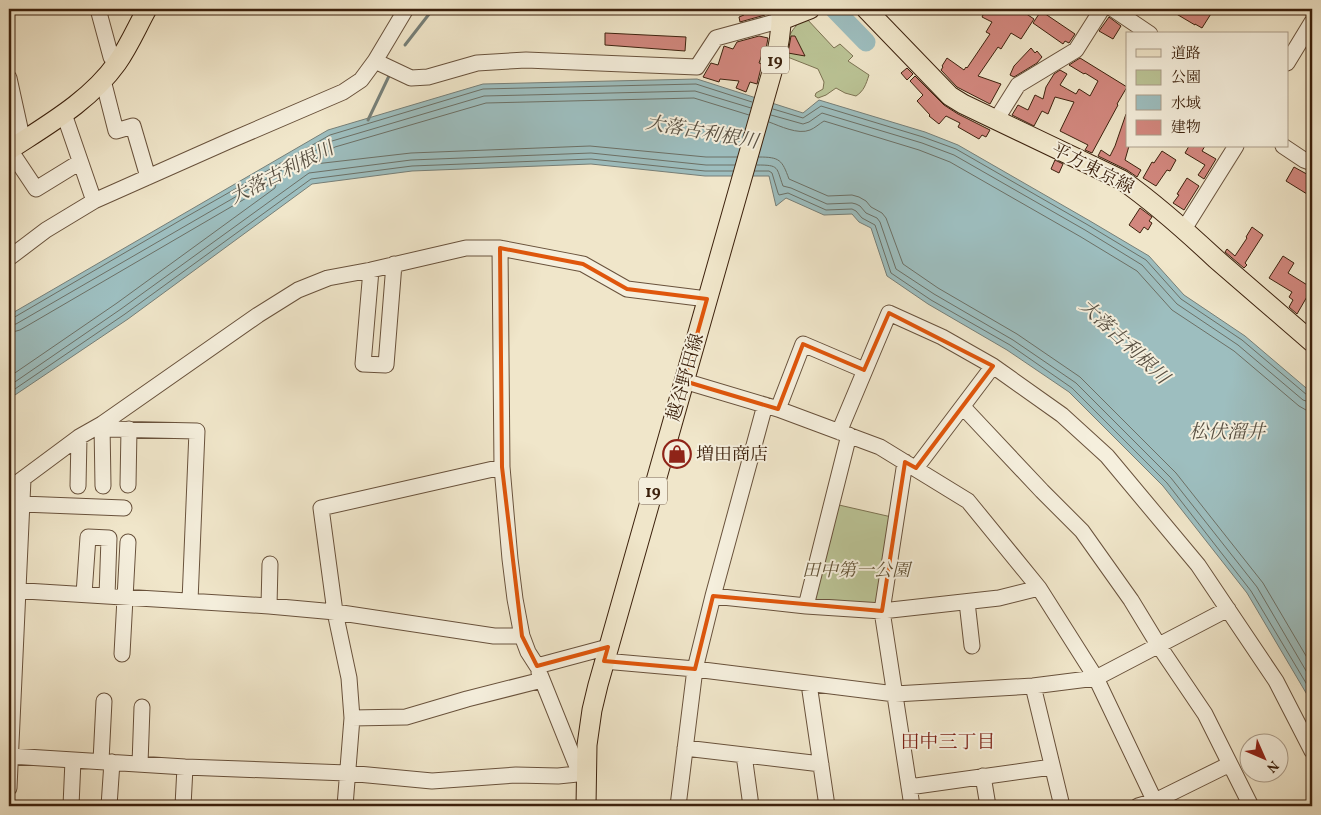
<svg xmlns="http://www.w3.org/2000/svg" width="1321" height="815" viewBox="0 0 1321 815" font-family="Vollkorn,'Noto Serif JP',serif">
<rect width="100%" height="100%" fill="#f0e6ca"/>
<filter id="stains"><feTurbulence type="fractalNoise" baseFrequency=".004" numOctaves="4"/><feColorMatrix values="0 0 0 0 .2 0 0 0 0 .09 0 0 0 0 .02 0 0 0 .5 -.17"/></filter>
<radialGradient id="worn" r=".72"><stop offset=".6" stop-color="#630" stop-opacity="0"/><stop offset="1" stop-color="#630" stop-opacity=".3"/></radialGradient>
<path fill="#bbc496" stroke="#7c7252" d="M806,18L834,48L840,44L853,56L848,61L869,75C866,84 864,91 856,96L845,93L836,88L826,95L818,98L815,96L816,93L823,89L824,82L818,69L785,56C786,40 791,27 806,18Z
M839,505L896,518L883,607L813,600Z"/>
<path fill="#9dbebf" stroke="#767f78" d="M697,79L803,113L819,100L925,132L958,145L1090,221L1149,256L1184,295L1245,336L1312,393V703L1247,593L1163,486L1069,392L1007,350L928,304L887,276L871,228L859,222L852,214L824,215L786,198L776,206L769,176H705L591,164L412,171L312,184L128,319L9,399V315L328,130L483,84Z"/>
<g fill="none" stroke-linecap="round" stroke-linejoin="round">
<path stroke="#6c7066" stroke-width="1" d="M773,109L803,118L821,106L923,137L956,149L1088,225L1146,260L1181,299L1242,340L1307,395L1312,396
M771,115L803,124L809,122L822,113L922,143L954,155L1085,230L1142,265L1177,304L1238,345L1303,400L1312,403
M769,122C780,126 798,135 810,130C815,128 819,124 824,121L919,150L950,162L1081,237L1137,271L1172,310L1234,351L1299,406L1306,410H1312
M737,157H706L590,146L411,153L315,164L312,162L314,160L335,147L486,103L694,98L749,115
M759,157C780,157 782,160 789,179L828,196L852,195L859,197L866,201L871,207L882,213L886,218L903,264L938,288L1017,334L1080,377L1176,473L1263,583L1312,666
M757,165C780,165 776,167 783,186L791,188L827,204L852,203L856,204L860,206L866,213L877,218L880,222L896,269L934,294L1013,340L1076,383L1171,478L1257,587L1312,681
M755,171H769L772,173L778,193L779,195L788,193L826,210L852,209L856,211L862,218L875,225L891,273L931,300L1010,345L1072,388L1167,483L1251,591L1312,693
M9,319L13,318L186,217L330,135L483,89L696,84L752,102
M9,325L16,324L332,141L484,96L695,91L751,108
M9,333L20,330L272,183L276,184L275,188L117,303L9,377
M9,386L121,309L309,173L411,160L591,153L706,165H735
M9,393L125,314L311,179L412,166L591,159L705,171H733"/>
<path stroke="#767f78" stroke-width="3" d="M405,45L433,9
M368,120L389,76"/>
<path stroke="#9dbebf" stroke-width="19" d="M834,9L866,42"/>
</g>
<path fill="#d2877e" stroke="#3c210d" d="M742,9H763L765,15L740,22L739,17L744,15Z
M973,9H1019L1034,19L1021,39L1011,33L1001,49L998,47L978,76L1001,84L990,104L957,87L941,70L943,67L942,66L947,58L964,70L966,67L967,68L990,34L986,32L992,22L982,17L983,15Z
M1168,9H1214L1202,28L1195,24V25Z
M1041,11L1075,34L1069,43L1065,41L1063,44L1033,23Z
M1109,17L1121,26L1113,39L1099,31Z
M605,33L686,37L685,51L605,45Z
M759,36L768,38L766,49H764L759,63L762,64L757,84L750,82L746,92L736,88L739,81L720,79L719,82L703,77L711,63L718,65L724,46L733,49L737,42Z
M791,36H795L805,56L788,53Z
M1031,48L1035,53L1037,51L1042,57L1037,63L1014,77L1010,75L1014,66Z
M1080,58L1127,87L1117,104L1118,105L1092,153L1085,150L1088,145L1060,131L1074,102L1055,97L1048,114L1042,111L1034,126L1012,115L1018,105L1028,110L1035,95L1043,99L1046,87L1054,74L1060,70L1067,74L1060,85L1076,94L1079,89L1090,96L1098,81L1085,73L1084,74L1069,65Z
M907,68L913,74L907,80L901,73Z
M915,76L944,105L958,114L990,130L986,137L982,135L979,139L958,127L960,123L946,116L939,124L929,116L930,115L917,101L923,95L910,81Z
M1126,114H1127V146H1129L1125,160L1141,170L1137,177L1127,170L1098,156L1101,150L1110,156L1115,146Z
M1189,146H1205L1202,151L1216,159L1204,179L1198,175L1205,165L1185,153Z
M1162,151L1176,160L1170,171L1167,170L1156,186L1143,178L1152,162L1154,163Z
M1055,160L1063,164L1059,173L1051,169Z
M1294,167L1312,177V185L1307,194L1286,181Z
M1187,178L1199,186L1184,210L1173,203L1179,195L1177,194Z
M1140,208L1152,217L1149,221L1152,223L1148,230L1144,227L1140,233L1129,225Z
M1252,227L1263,235L1245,263L1247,265L1244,268L1225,252L1227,249L1235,256L1247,238L1246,237Z
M1283,256L1294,263L1288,273L1312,288L1297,314L1289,307L1293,300L1289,297L1292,292L1269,278Z"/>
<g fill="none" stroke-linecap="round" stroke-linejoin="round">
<defs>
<path id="minor" d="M98,9L111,57L116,64
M1113,9L1150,34
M375,61L411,78L428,77L477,63L526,60L697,67L716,38L782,20
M1287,63L1312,22
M9,78L20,128L24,140
M103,80L116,131L133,126L148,177
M64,114L94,201
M996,120L1018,85L1076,50L1102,9
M1283,146L1304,160L1312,163
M10,150L36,189L80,162
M1184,229L1236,146
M500,248L502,467L510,559L515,599L522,636L528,652L537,666L608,647
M9,258L46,230L94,201L229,141L343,92L361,80L375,61L406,9
M371,270L363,364L386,365L394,264
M684,381L778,409L880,447L968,501L1039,588L1096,678L1157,806
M963,407L1042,491L1082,531L1131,600L1159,646L1205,714L1251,806
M778,409L803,344L864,370
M102,424L108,429L197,431L190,601
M102,424L103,486
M839,432L889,313L942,337L993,366L1062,415L1107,456L1198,565L1276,681L1312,751
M905,462L882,611L912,806
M916,468L993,366
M128,485L129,429
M78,486L79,437
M9,489L79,437L102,424L258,315L298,290L328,278L371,270L466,248H500L583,264L627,289L707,299
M22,504L124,508
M9,590L269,606L335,612L494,636H522
M84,594L88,537L109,538L107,596
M713,596L806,606L882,611L999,598L1039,588
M967,602L972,646
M269,606L270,564
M806,606L849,435
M122,654L128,542
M604,661L695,669L895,694L1033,686L1096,678L1228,609
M539,672L580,774
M809,684L827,806
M1033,686L1062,806
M352,718L406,717L467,699L542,680
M685,748L821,764
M744,755L751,806
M10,756L185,767L347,773L432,781L516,775L558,776L587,773
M101,761L104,701
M140,764L142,707
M983,776L988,806
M909,787L1052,767
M9,788L23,479
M71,806L73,760
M109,806L112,762
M183,806L185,767
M345,806L352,718L349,678L335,612L321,508L502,467
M678,806L695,669L713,596L765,405
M1138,806L1155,801L1230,764"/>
<path id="major" d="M866,9L950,96L963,104L1122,180C1156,204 1186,231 1216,259C1248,287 1280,314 1312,342
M782,20L810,9
M9,150C47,125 90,101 117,63C129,46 137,27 147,9
M586,806L587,745L592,710L598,685L774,65C779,46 782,28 781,9"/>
</defs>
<use href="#minor" stroke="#69523c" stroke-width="17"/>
<use href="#major" stroke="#3c210d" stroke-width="21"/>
<use href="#minor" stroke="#f5efdd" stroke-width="15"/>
<use href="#major" stroke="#f0e6ca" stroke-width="19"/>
</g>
<path fill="none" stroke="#df560c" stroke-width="4" stroke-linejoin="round" d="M500,248L583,264L627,289L707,299L684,381L778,409L803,344L864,370L889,313L993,366L916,468L905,462L882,611L713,596L695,669L604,661L608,647L537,666L522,636L502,467Z"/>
<defs>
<symbol id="shop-ring" viewBox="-11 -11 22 22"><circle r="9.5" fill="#f5efdd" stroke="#8f2418" stroke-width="1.5"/><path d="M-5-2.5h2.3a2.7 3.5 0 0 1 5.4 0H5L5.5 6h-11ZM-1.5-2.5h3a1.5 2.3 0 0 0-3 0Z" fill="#8f2418"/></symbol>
</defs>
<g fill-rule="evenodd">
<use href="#shop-ring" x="661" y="438" width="32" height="32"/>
</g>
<g text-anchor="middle" stroke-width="4" stroke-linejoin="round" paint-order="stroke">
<g fill="#f5efdd" stroke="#745f4b" stroke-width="1">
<rect x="761" y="46.5" width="28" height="27" rx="4"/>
<rect x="639" y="477.5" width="28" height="27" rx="4"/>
</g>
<g font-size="16" font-weight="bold" fill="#3c210d">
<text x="775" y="66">19</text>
<text x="653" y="497">19</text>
</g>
<g font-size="18" fill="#3c210d" stroke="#f5efdd">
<text transform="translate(1093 168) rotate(27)" y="6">平方東京線</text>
<text transform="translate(685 377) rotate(-74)" y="6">越谷野田線</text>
</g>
<g font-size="18" fill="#3c210d" stroke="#f5efdd" text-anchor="start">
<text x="696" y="460">増田商店</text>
</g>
<g font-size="18" font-style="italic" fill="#625236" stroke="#f5efdd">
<text x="856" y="576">田中第一公園</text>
</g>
<g font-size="19" font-style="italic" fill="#595042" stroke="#f5efdd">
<text transform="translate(702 131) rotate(10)" y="7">大落古利根川</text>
<text transform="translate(281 172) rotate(-27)" y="7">大落古利根川</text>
<text transform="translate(1125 341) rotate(43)" y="7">大落古利根川</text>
<text x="1227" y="438">松伏溜井</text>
</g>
<g font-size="19" fill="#7a1f14" stroke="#f5efdd">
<text x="948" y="748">田中三丁目</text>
</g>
</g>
<rect width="1321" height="815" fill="none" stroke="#f0e6ca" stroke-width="30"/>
<rect x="10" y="10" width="1301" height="795" fill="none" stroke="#3c210d" stroke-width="2.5"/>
<rect x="15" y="15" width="1291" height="785" fill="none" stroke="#3c210d"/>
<rect x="1126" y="32" width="162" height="115" fill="#f5efdd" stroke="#ab9d8a"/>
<rect x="1136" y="49" width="25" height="8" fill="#f0e6ca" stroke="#ab9d8a"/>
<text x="1171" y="58" font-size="15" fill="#3c210d">道路</text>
<rect x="1136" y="70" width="25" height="15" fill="#bbc496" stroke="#ab9d8a"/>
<text x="1171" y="82" font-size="15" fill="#3c210d">公園</text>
<rect x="1136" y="95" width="25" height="15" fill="#9dbebf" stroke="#ab9d8a"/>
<text x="1171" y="108" font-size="15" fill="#3c210d">水域</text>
<rect x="1136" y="120" width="25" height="15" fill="#d2877e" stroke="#ab9d8a"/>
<text x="1171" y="132" font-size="15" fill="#3c210d">建物</text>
<g transform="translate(1264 758) rotate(135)"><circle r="24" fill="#f5efdd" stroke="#ab9d8a"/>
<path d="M0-4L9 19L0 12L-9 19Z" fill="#8f2418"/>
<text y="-8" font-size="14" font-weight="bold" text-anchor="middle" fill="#3c210d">N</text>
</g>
<rect width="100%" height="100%" filter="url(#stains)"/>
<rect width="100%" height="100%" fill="url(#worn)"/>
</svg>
